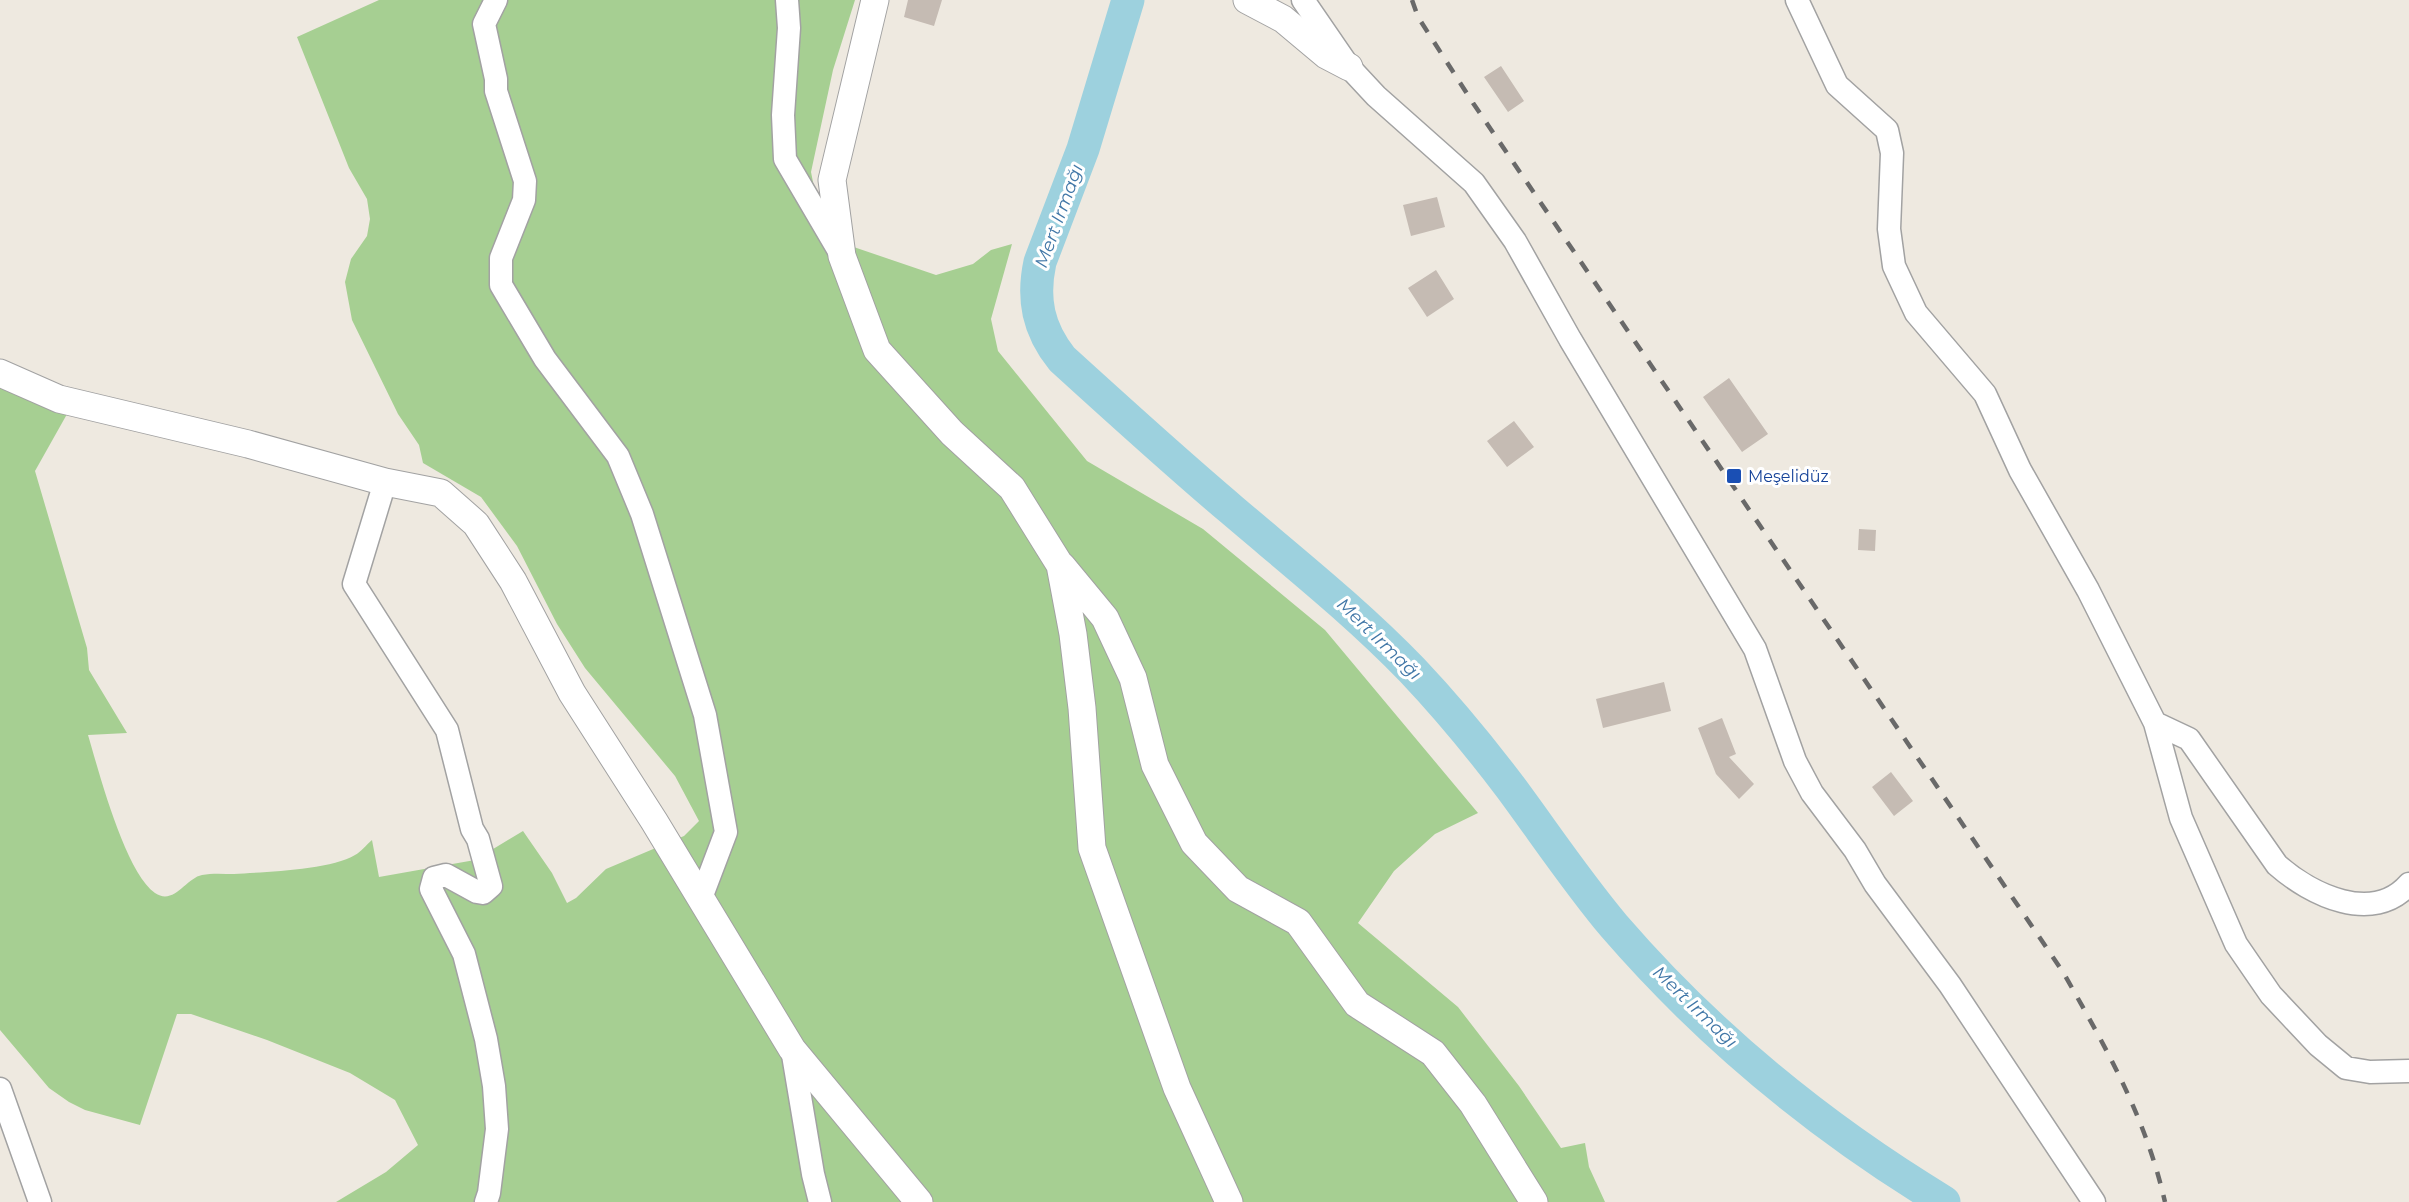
<svg xmlns="http://www.w3.org/2000/svg" width="2409" height="1202" viewBox="0 0 2409 1202" font-family="Montserrat,sans-serif">
<rect width="100%" height="100%" fill="#eee9e0"/>
<path fill="#a6cf92" d="M379,0H855L833,70L811,172L825,242H839L936,275L973,264L991,250L1012,244L991,319L998,351L1087,461L1203,529L1325,630L1478,813L1435,834L1394,871L1358,923L1458,1007L1519,1086L1561,1148L1585,1143L1589,1167L1605,1202H336L386,1172L418,1145L395,1100L350,1073L267,1040L191,1014H177L140,1125L85,1110L69,1102L49,1088L0,1030V386L71,407L35,471L87,648L89,670L127,733L88,735C99,772 125,872 155,893C174,906 186,878 202,875C212,873 224,874 234,874C264,872 330,870 355,855C361,852 366,845 372,840L379,877L475,860L523,831L552,873L567,903L576,898L606,869L684,836L699,821L675,776L585,668L557,624L517,546L481,497L423,463L419,445L398,414L352,320L345,282L351,259L367,236L370,219L367,199L349,168L297,37Z"/>
<g fill="none" stroke-linecap="round" stroke-linejoin="round">
<path stroke="#9dd1de" stroke-width="33" d="M1128,0L1083,149L1040,262C1032,299 1038,329 1062,359C1118,410 1174,461 1232,510C1293,562 1356,612 1412,670C1447,707 1480,747 1511,788C1545,834 1577,882 1614,926C1709,1036 1820,1127 1944,1202"/>
</g>
<path fill="#c5bbb3" d="M908,0H942L934,26L904,17Z
M1501,66L1524,101L1508,112L1484,77Z
M1437,197L1445,227L1411,236L1403,205Z
M1436,270L1454,299L1427,317L1408,288Z
M1729,378L1768,434L1742,452L1703,397Z
M1514,421L1534,447L1507,467L1487,441Z
M1859,529L1876,530L1875,551L1858,550Z
M1664,682L1671,711L1603,728L1596,699Z
M1722,718L1736,754L1729,757L1754,784L1739,799L1716,774L1698,728Z
M1891,772L1913,801L1894,816L1872,787Z"/>
<g fill="none" stroke-linecap="round" stroke-linejoin="round">
<defs>
<path id="minor" d="M496,0L484,24L496,79V91L525,181L524,200L501,258V285L545,359L618,456L642,514L705,715L726,832L701,898
M787,0L789,28L783,115L785,159L839,251
M1303,0L1349,67L1376,96L1474,183L1515,241L1570,339L1755,649L1795,761L1812,793L1855,850L1875,884L1950,985L2094,1202
M1797,0L1837,85L1887,130L1892,153L1889,229L1894,266L1916,313L1985,394L2020,470L2088,590L2155,723L2181,818L2236,944L2271,995L2318,1045L2346,1068L2370,1072L2409,1071
M385,482L354,584L447,730L472,829L478,839L491,886L483,893L477,892L446,875L434,878L431,889L464,954L486,1039L494,1086L497,1129L489,1193L486,1202
M2155,723L2189,739L2277,865C2311,895 2373,925 2409,884
M792,1049L813,1174L820,1202
M0,1089L40,1202"/>
<path id="tertiary" d="M875,0L832,180L842,256L877,350L952,433L1012,488L1060,565L1073,634L1082,708L1092,848L1177,1088L1229,1202
M1247,0L1283,19L1326,55L1349,67
M0,373L59,399L248,444L385,482L441,493L476,524L513,581L572,693L654,821L792,1049L919,1202
M1062,566L1105,618L1133,678L1155,765L1194,843L1238,889L1298,922L1357,1004L1433,1053L1473,1104L1534,1202"/>
</defs>
<use href="#minor" stroke="#a2a2a2" stroke-width="25"/>
<use href="#tertiary" stroke="#a2a2a2" stroke-width="29"/>
<use href="#minor" stroke="#fff" stroke-width="22"/>
<use href="#tertiary" stroke="#fff" stroke-width="27"/>
<path stroke="#696969" stroke-width="4.5" stroke-dasharray="12 12" stroke-linecap="butt" d="M1412,0L1418,17L1473,103L2063,972C2106,1048 2145,1115 2165,1202"/>
</g>
<rect fill="#1a4fb4" stroke="#fff" stroke-width="2" x="1726" y="468" width="16" height="16" rx="3"/>
<g text-anchor="middle" stroke-width="6" stroke-linejoin="round" paint-order="stroke">
<g font-size="16" fill="#164399" stroke="#fff" text-anchor="start">
<text x="1748" y="482">Meşelidüz</text>
</g>
<g font-size="18" font-style="italic" fill="#4177a7" stroke="#fff">
<text transform="translate(1059 216) rotate(-70)" y="6">Mert Irmağı</text>
<text transform="translate(1379 639) rotate(44)" y="6">Mert Irmağı</text>
<text transform="translate(1695 1007) rotate(44)" y="6">Mert Irmağı</text>
</g>
</g>
</svg>
